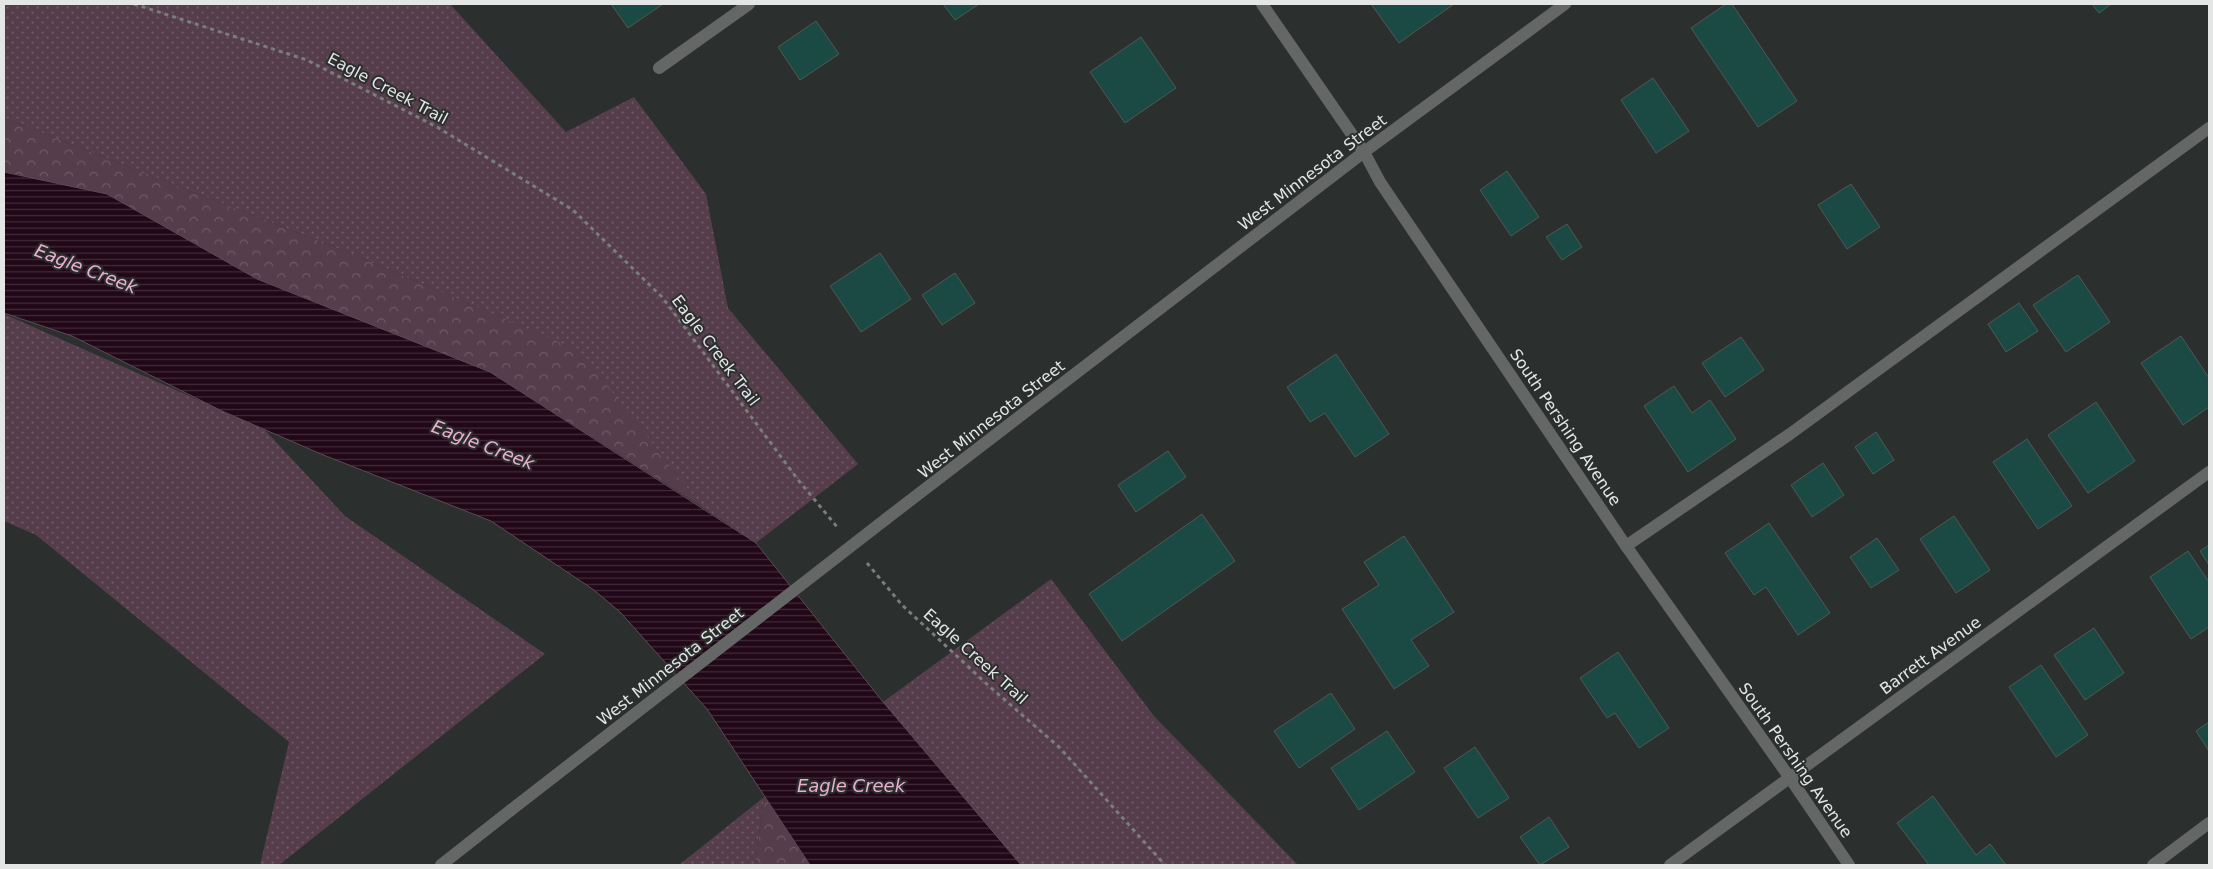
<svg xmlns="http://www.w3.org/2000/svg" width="2213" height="869" viewBox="0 0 2213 869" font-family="'DejaVu Sans',sans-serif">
<defs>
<pattern id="grass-dots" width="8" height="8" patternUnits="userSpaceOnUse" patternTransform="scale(1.25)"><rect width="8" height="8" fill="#563d4b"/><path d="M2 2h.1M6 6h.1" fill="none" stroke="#6e5965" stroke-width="1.8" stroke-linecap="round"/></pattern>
<pattern id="forest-crowns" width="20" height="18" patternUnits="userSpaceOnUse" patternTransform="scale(1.25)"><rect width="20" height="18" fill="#563d4b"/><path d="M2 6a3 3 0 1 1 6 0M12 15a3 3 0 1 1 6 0" fill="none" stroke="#6e5965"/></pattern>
<pattern id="water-rules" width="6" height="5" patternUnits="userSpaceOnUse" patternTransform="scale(1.25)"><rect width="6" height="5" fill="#210717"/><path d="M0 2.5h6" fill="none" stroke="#412b39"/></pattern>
</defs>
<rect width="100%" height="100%" fill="#2b2f2e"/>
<path fill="url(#grass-dots)" d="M4,4H450L566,132L634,97L706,194L728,308L858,464L756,543L702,507L579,351L347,252L4,118Z
M4,314L264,429L345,516L545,654L279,865H260L289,742L36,535L4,521Z
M1051,579L1154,716L1298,865H1021L883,702Z
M764,797L755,865H679Z"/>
<path fill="url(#forest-crowns)" d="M4,118L347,252L580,351L702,507L490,372L257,279L107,194L4,172Z
M764,797L818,865H755Z"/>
<path fill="url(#water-rules)" stroke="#5c4a55" d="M4,172L107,194L257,279L490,372L756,543L883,702L1021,865H810L707,709L620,612L594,590L491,521L321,454L222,411L72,336L4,313Z"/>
<path fill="#1b4a44" stroke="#535756" d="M611,4H663L628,28Z
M943,4H979L955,20Z
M1371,4H1454L1399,43Z
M1726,4H1732L1797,101L1758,127L1691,28Z
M2092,4H2111L2099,13Z
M816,21L839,54L800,80L778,47Z
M1141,37L1176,88L1125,123L1090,72Z
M1653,78L1689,131L1656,153L1621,100Z
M1507,171L1539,217L1511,236L1480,190Z
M1851,184L1880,227L1847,249L1818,205Z
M1567,224L1582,247L1562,260L1546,237Z
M880,253L911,299L861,332L830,286Z
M955,273L975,303L942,325L922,295Z
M2078,275L2110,322L2066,352L2033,305Z
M2019,303L2038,331L2006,352L1988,324Z
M2181,336L2209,378V407L2183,425L2141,363Z
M1741,337L1764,370L1725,397L1702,363Z
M1336,354L1389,434L1355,457L1325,413L1310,422L1287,387Z
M1674,386L1692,413L1710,400L1736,439L1688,472L1644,406Z
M2096,402L2135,461L2088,493L2048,435Z
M1876,432L1894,460L1873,474L1855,447Z
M2027,439L2072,506L2038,529L1993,462Z
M1168,451L1186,477L1136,512L1118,485Z
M1823,463L1844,495L1812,517L1791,485Z
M1202,514L1235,561L1122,641L1089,594Z
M1954,516L1990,570L1956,593L1920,539Z
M1769,523L1830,613L1798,635L1766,587L1754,595L1725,553Z
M1404,536L1454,612L1411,640L1429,666L1394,689L1342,609L1379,585L1364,562Z
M1877,538L1899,570L1871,588L1850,557Z
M2209,545V565L2200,551Z
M2188,551L2209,582V627L2191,639L2150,577Z
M2094,628L2124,673L2085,700L2054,655Z
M1618,652L1669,728L1639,748L1615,713L1607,718L1580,678Z
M2041,665L2088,735L2056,757L2009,687Z
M1331,693L1355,729L1299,768L1274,731Z
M2209,722V751L2196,731Z
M1387,731L1415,772L1359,810L1331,768Z
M1475,747L1509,798L1478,818L1444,768Z
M1933,796L1976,855L1990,844L2006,865H1929L1897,823Z
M1549,817L1569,847L1540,865L1520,837Z"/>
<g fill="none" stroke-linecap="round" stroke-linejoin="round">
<path stroke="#797d7c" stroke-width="3" stroke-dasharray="4 4" stroke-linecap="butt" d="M134,4L307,60L437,127L573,210L662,297L799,481L838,528
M867,563L902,605L990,687L1059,747L1165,865"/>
<path stroke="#656767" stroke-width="12" d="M1626,546L1790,434L2209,128
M2153,865L2209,823"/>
<path stroke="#656767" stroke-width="12" d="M1262,4L1364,152L1380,182L1626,546L1790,778L1849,865
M659,68L749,4
M1670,865L2209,472"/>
<path stroke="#656767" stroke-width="12" d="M886,519L1364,152L1565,4
M441,865L511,810"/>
<path stroke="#656767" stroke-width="12" d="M511,810L886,519"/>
</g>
<g text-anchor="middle" stroke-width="4" stroke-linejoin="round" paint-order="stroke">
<g font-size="16" fill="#e4e6e6" stroke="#2b2f2e">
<text transform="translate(388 88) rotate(28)" y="6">Eagle Creek Trail</text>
<text transform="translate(1312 172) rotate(-37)" y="6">West Minnesota Street</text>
<text transform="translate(716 350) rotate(53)" y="6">Eagle Creek Trail</text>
<text transform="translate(991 419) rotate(-38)" y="6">West Minnesota Street</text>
<text transform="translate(1566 427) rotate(56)" y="6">South Pershing Avenue</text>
<text transform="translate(1930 655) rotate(-36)" y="6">Barrett Avenue</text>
<text transform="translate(976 656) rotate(42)" y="6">Eagle Creek Trail</text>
<text transform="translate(670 666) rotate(-38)" y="6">West Minnesota Street</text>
<text transform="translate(1796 760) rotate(55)" y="6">South Pershing Avenue</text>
</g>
<g font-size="18" font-style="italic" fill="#ebaecf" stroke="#2b2f2e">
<text transform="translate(86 269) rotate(21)" y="6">Eagle Creek</text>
<text transform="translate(483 445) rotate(21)" y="6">Eagle Creek</text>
<text x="851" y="792">Eagle Creek</text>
</g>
</g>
<rect width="2213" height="869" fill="none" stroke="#e4e6e6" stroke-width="10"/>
</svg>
